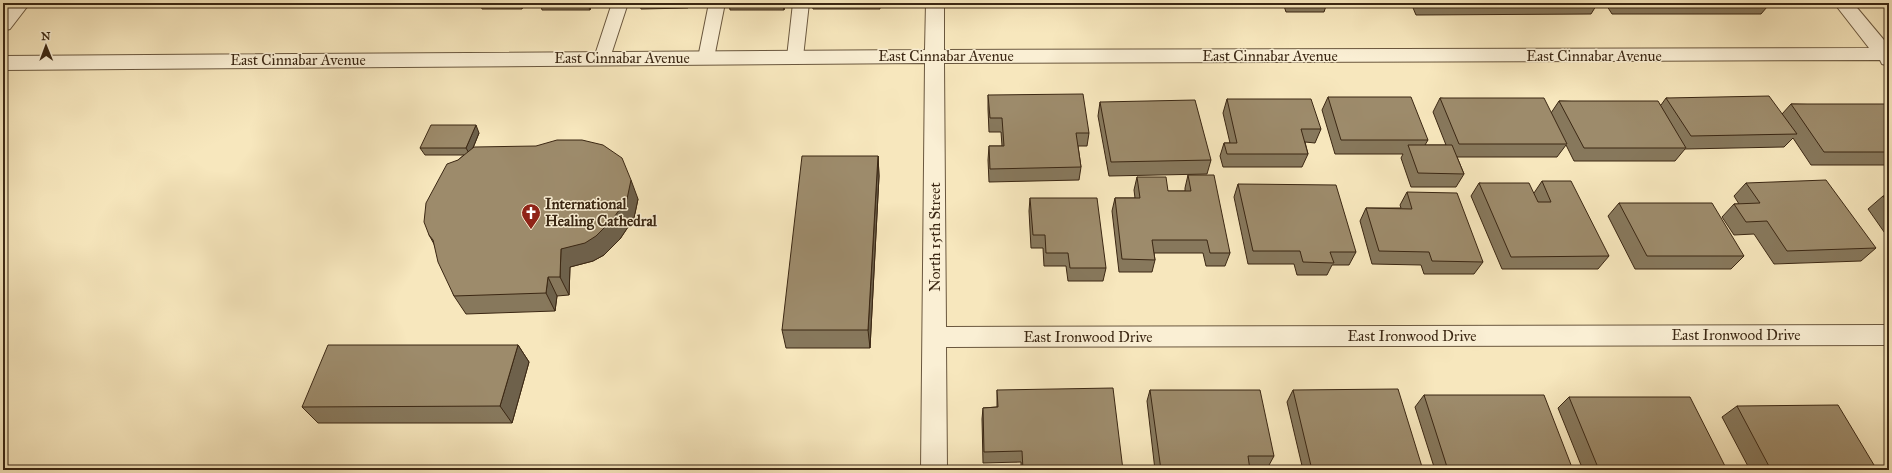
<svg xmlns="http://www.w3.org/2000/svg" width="1892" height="473" viewBox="0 0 1892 473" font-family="'IM FELL Great Primer',serif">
<rect width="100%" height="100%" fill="#f7e7bd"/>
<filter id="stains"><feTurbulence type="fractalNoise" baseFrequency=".005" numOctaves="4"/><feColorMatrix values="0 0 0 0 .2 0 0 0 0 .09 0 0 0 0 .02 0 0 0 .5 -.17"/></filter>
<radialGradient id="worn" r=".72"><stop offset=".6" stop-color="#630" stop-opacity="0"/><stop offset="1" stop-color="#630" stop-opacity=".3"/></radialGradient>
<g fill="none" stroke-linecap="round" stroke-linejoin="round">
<defs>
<path id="lane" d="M612,3H628L610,58L608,62L602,64L596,62L594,58Z
M709,3H725L714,58L712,62L706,64L700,62L698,58Z
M793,3H809L803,57L801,61L795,63L789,61L787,57Z"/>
<path id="street" d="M11,3H30L10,29L3,31V13Z
M926,3H944V50L1869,48L1834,3H1853L1889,46V66L1882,64L1880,60L944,63L946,327L1889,325V345L946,347L947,470H921L925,63L3,70V56L925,50Z"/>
</defs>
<use href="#lane" stroke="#6a573e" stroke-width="2"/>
<use href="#street" stroke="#6a573e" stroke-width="2"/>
<use href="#lane" fill="#faefd4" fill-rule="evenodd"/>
<use href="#street" fill="#faefd4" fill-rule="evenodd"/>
</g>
<path fill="#87785c" stroke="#3b2713" d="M480,3H524L522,9H482Z
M540,3H592L590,10H542Z
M639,3H688V8L641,9Z
M729,3H785L784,10H730Z
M812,3H880V9H813Z
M1225,3H1327L1324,12H1286L1284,6H1226Z
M1411,3H1594L1596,6L1591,14L1416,15Z
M1605,3H1764L1767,7L1761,14H1612Z
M988,95L1089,133L1087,146H1078L1081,167L1079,180L989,182L988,160L989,146H1002L1001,132H989L988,109Z
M1328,97L1428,140L1425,145H1446L1433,112L1440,98L1551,113L1559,101L1661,105L1666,98L1782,114L1791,104L1889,107V165H1811L1793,138L1784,147L1685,149L1675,161H1574L1566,145L1557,157H1457L1464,174L1456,187H1411L1401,158L1403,154H1335L1322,110Z
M1227,99L1321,129L1315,143L1305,142L1308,154L1302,167H1223L1220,156L1224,143H1230L1223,113Z
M1100,102L1211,160L1207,174L1109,176L1098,116Z
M479,133L473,148L638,199L634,218L620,239L604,255L593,261L570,267L569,295L557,296L555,311L466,314L454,296L434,244L429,235L458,160L464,155H425L420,148Z
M878,156L879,176L870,348H786L782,330Z
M1188,175L1230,253L1225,266H1206L1203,253H1154L1155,260L1152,272H1119L1112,211L1115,198H1135L1134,190L1137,177L1168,191H1185V188Z
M1542,181L1609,256L1598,269H1502L1471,196L1479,183L1534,193Z
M1746,183L1876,248L1861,261L1774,264L1754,234L1734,235L1722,217L1734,204H1739L1734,196Z
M1238,184L1356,252L1349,265H1332L1327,275H1297L1294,264H1248L1234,197Z
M1407,192L1483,262L1474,274H1424L1421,265L1372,264L1360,221L1366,208H1401L1400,205Z
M1883,196H1889V239L1868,209Z
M1030,198L1106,268L1103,281H1068L1066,266H1044L1043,248H1031L1029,211Z
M1619,203L1744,256L1731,269H1635L1608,216Z
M518,345L529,362L512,423H318L302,407Z
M997,390L1123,470H1021V462L983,463L982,419L983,408L997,407Z
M1150,390L1274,456L1268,467H1250V470H1155L1147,401Z
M1293,390L1423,470H1303L1287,402Z
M1424,395L1573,470H1435L1415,407Z
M1569,397L1727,470H1583L1558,408Z
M1737,406L1877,470H1750L1722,417Z"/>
<path fill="#6e614b" stroke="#3b2713" d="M519,3H524L522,9Z
M587,3H592L590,10Z
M783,3H785L784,10Z
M476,125L479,133L470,155L466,148Z
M878,156L879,176L870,348L868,330Z
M631,180L638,199L634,218L620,239L604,255L593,261L570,267L569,295L560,277L561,249Z
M548,277L557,296L555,311L546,293Z
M518,345L529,362L512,423L500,406Z"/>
<path fill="#9d8b6b" stroke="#3b2713" d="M1418,3H1594L1596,6L1420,7Z
M1615,3H1764L1767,7L1617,6Z
M1083,94L1089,133H1076L1081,167L990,169L989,146H1004L1002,118H990L988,95Z
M1769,96L1797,134L1691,136L1666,98Z
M1328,97H1411L1428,140H1341Z
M1440,98H1544L1567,144H1459Z
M1227,99H1311L1321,129H1301L1308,154H1227L1224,143H1237Z
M1195,100L1211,160L1111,162L1100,102Z
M1559,101H1658L1686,148H1584Z
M1791,104H1887L1889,107V152H1824Z
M431,125H476L466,148H420Z
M557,140H582L603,145L622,158L631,180L627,199L612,220L596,236L585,243L561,249L560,277H548L546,293L454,296L438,262L433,240L429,235L424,222L426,203L447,164L458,160L474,147L536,146Z
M1408,145H1452L1464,174L1418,173Z
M802,156H878L868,330H782Z
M1188,175H1214L1230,253H1210L1207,240H1152L1155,260L1122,259L1115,198H1140L1137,177H1166L1168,191H1191Z
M1826,180L1876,248L1787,251L1767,221L1746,222L1734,204L1760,203L1746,183Z
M1542,181H1571L1609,256L1511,257L1479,183H1529L1538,202H1551Z
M1238,184L1336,185L1356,252H1330L1334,263L1303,262L1300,251H1253Z
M1407,192L1457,193L1483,262L1432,261L1429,252L1379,251L1366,208L1412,209Z
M1883,196H1889V205Z
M1030,198H1097L1106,268H1070L1068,253H1046L1045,235H1033Z
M1619,203H1712L1744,256H1647Z
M328,345H518L500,406L302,407Z
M1113,388L1123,470H1023L1022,451L984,452L983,408L998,407L997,390Z
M1398,389L1423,470H1312L1293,390Z
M1150,390H1260L1274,456H1248L1250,470H1161Z
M1424,395H1544L1573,470H1448Z
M1569,397H1690L1727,470H1599Z
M1838,405L1877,470H1771L1737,406Z"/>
<defs>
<symbol id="church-pin" viewBox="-11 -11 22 30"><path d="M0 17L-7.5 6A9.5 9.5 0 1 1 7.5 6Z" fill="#8f2418" stroke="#faefd4"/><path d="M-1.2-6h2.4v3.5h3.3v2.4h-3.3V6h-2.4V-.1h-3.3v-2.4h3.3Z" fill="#fff"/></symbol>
</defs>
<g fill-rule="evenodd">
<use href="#church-pin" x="520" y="202" width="22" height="30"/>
</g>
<g text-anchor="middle" stroke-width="3" stroke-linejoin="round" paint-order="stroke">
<g font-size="15" fill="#3b2713" stroke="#faefd4">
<text x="946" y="61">East Cinnabar Avenue</text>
<text x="1270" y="61">East Cinnabar Avenue</text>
<text x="1594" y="61">East Cinnabar Avenue</text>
<text x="622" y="63">East Cinnabar Avenue</text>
<text x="298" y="65">East Cinnabar Avenue</text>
<text transform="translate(935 237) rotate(-90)" y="5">North 15th Street</text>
<text x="1736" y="340">East Ironwood Drive</text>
<text x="1412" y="341">East Ironwood Drive</text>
<text x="1088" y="342">East Ironwood Drive</text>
</g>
<g font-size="15" font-weight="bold" fill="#3b2713" stroke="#faefd4" text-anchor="start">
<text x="545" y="209">International<tspan x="545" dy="17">Healing Cathedral</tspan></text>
</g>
</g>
<rect width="1892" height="473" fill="none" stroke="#f7e7bd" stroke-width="16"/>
<rect x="4" y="4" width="1884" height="465" fill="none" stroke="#3b2713" stroke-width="2"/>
<rect x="8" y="8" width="1876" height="457" fill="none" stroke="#3b2713"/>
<g transform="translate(46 46) rotate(359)" stroke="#faefd4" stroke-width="3" paint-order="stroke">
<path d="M0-3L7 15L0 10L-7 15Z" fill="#3b2713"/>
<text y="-6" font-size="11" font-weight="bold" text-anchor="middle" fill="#3b2713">N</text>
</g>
<rect width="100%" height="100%" filter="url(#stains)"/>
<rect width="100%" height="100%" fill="url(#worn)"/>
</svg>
